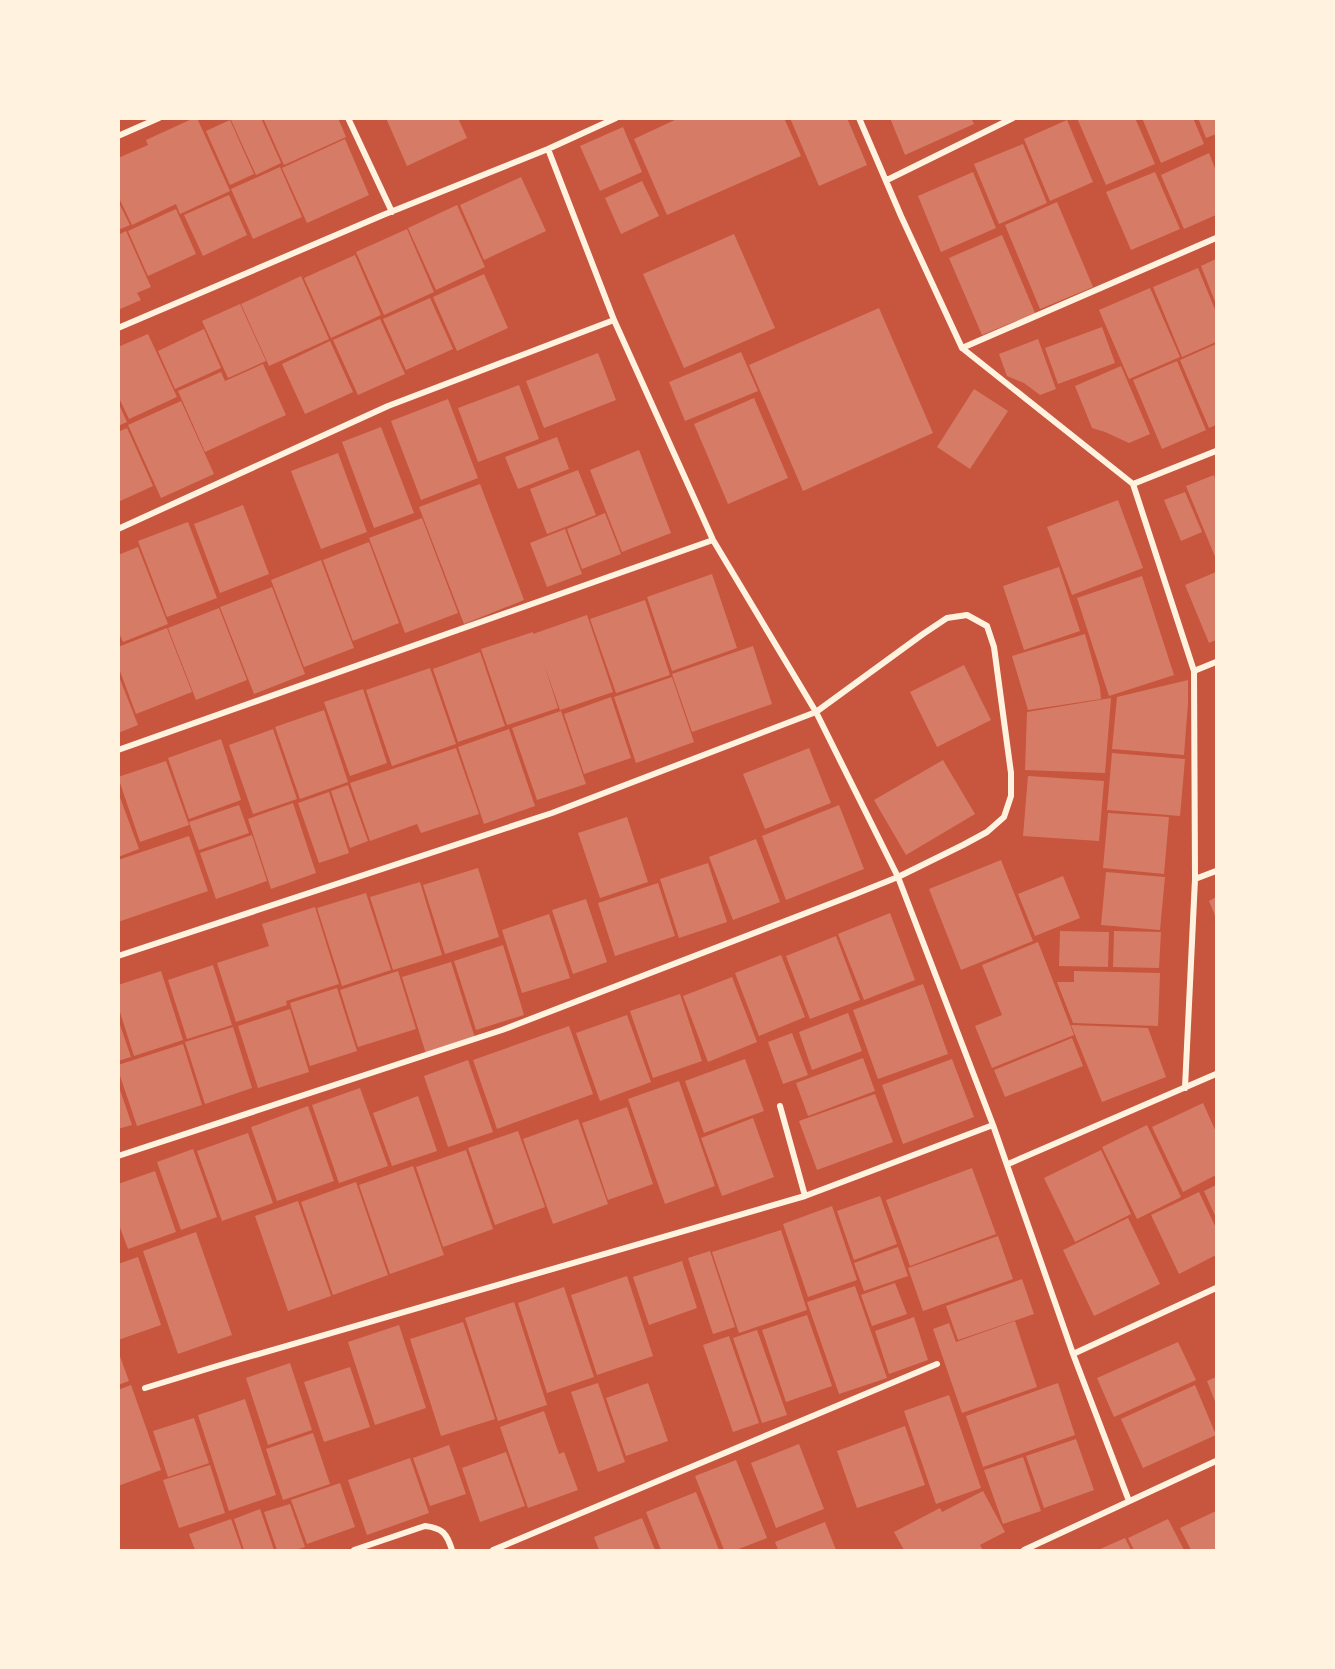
<svg xmlns="http://www.w3.org/2000/svg" width="1335" height="1669" viewBox="0 0 1335 1669" font-family="Lora,serif">
<rect width="100%" height="100%" fill="#c8553d"/>
<path fill="#d67c66" d="M194,118H197L230,191L180,214L176,204L132,225L118,196V158L148,145L146,140Z
M236,118H261L281,163L256,175L231,120Z
M263,118H338L346,137L284,165Z
M386,118H458L467,138L407,166Z
M679,118H784L801,156L667,215L634,139Z
M790,118H847L867,165L819,186Z
M890,118H971L974,124L905,155Z
M1077,118H1135L1155,164L1106,185Z
M1142,118H1193L1204,144L1161,163Z
M1198,118H1216V134L1206,138Z
M230,120L254,174L230,185L206,131Z
M1067,120L1093,182L1050,201L1024,139Z
M623,127L642,172L600,191L580,146Z
M345,139L369,195L307,223L282,168Z
M1023,144L1047,203L999,224L974,164Z
M1209,153L1216,171V215L1184,229L1161,175Z
M280,167L302,217L253,239L231,189Z
M973,172L996,228L941,252L918,196Z
M1155,172L1180,229L1131,250L1106,192Z
M521,177L546,231L484,260L460,205Z
M642,181L659,216L621,234L605,198Z
M229,195L247,235L203,256L184,215Z
M118,201L130,225L118,230Z
M1057,202L1093,287L1040,309L1005,225Z
M457,205L485,267L436,290L408,228Z
M176,209L196,254L148,276L128,231Z
M407,229L434,292L384,315L356,252Z
M126,231L151,287L137,293L141,300L118,310V235Z
M734,234L775,328L684,368L643,274Z
M1002,235L1035,313L982,335L949,258Z
M355,255L381,315L331,338L304,278Z
M1216,259V304L1201,266Z
M1198,268L1216,312V342L1182,357L1153,287Z
M484,274L508,328L457,351L433,297Z
M301,276L329,339L269,366L241,304Z
M1150,288L1180,357L1129,379L1099,310Z
M430,298L453,349L406,370L383,319Z
M240,304L266,361L228,378L202,321Z
M879,308L933,433L803,491L749,365Z
M380,319L405,374L358,395L333,340Z
M1102,327L1115,363L1058,384L1045,348Z
M204,329L221,368L175,389L158,351Z
M148,334L177,397L129,419L118,396V347Z
M1038,339L1056,389L1040,395L1024,383L1007,376L999,354Z
M330,341L353,392L305,414L282,364Z
M1216,344V425L1209,428L1180,360Z
M741,352L758,391L685,421L669,382Z
M598,353L616,400L544,428L526,381Z
M1177,361L1206,430L1162,449L1133,380Z
M263,364L286,415L205,452L178,391L221,372L225,381Z
M1121,366L1150,434L1129,443L1105,432L1092,428L1075,386Z
M519,385L539,439L478,462L458,408Z
M974,389L1008,411L970,469L937,447Z
M754,398L788,478L728,504L694,424Z
M448,399L478,478L421,500L391,421Z
M181,401L214,474L161,498L128,425Z
M118,402L127,422L118,426Z
M381,427L414,513L374,528L342,442Z
M127,428L153,486L118,502V432Z
M557,437L569,469L518,489L505,457Z
M639,450L671,533L622,552L590,470Z
M338,453L367,532L321,549L291,471Z
M578,470L596,515L547,534L530,489Z
M1214,475L1216,482V559L1186,486Z
M480,484L524,600L464,624L419,507Z
M1185,492L1202,532L1181,541L1164,500Z
M1118,500L1143,568L1072,595L1047,527Z
M243,505L269,574L220,593L194,524Z
M605,513L621,554L582,569L567,529Z
M422,518L458,613L405,633L369,538Z
M188,522L217,598L167,617L138,541Z
M565,529L582,574L547,587L530,543Z
M369,542L399,623L353,641L323,560Z
M138,547L168,624L123,642L118,631V555Z
M321,560L354,648L304,667L271,580Z
M1059,567L1080,631L1024,650L1003,586Z
M1216,572V640L1209,643L1185,585Z
M712,574L737,648L672,671L647,597Z
M1142,576L1174,675L1109,696L1077,598Z
M272,587L305,674L254,694L220,607Z
M645,600L670,675L616,693L590,619Z
M219,608L247,680L196,700L168,628Z
M587,615L613,692L560,710L544,664L558,708L507,725L481,649L533,632V634Z
M167,628L192,692L136,714L118,666V647Z
M1085,634L1100,688L1101,699L1028,710L1012,656Z
M753,646L772,704L692,732L672,674Z
M480,652L505,726L458,742L433,669Z
M964,665L991,720L937,747L910,692Z
M430,668L456,744L392,766L366,690Z
M118,674L138,725L118,733Z
M672,677L694,742L636,763L614,697Z
M1188,680V703L1184,755L1112,749L1117,697Z
M363,689L387,763L350,776L324,702Z
M611,697L631,758L584,774L564,714Z
M1111,698L1105,773L1025,770L1027,712Z
M324,710L348,782L300,799L275,727Z
M561,711L586,784L537,800L512,728Z
M273,729L297,799L253,814L229,745Z
M509,729L535,806L484,824L458,747Z
M221,739L241,800L189,819L168,758Z
M456,748L479,814L421,833L417,824L370,841L350,783Z
M809,748L831,803L765,829L743,774Z
M1112,753L1185,759L1180,816L1107,810Z
M943,760L975,814L906,855L874,800Z
M166,761L189,825L140,842L118,777Z
M1028,776L1104,781L1099,841L1023,836Z
M348,785L368,841L350,848L331,791Z
M118,792L139,849L118,857Z
M329,792L349,853L319,863L298,803Z
M293,803L316,873L271,889L248,819Z
M239,805L249,833L199,850L189,822Z
M839,805L864,869L786,900L762,836Z
M1108,813L1169,817L1164,874L1103,868Z
M627,817L648,882L600,898L578,833Z
M252,835L267,881L216,899L200,853Z
M189,836L208,891L118,922V860Z
M756,839L780,902L733,920L709,857Z
M1001,860L1033,941L961,970L929,889Z
M708,863L727,922L679,938L660,879Z
M478,868L499,937L445,954L423,885Z
M1106,872L1165,877L1160,930L1101,925Z
M1063,876L1080,918L1035,936L1018,894Z
M420,882L442,955L393,970L370,897Z
M658,883L675,936L615,956L598,903Z
M366,893L391,970L342,986L317,908Z
M1216,897V918L1209,901Z
M586,899L607,962L573,974L552,910Z
M315,907L339,984L286,1001L287,1005L236,1022L217,963L269,946L262,924Z
M890,913L915,980L864,1000L838,934Z
M549,914L570,978L522,993L502,930Z
M1060,931L1109,932L1108,967L1059,966Z
M1114,931L1161,932L1159,968L1113,967Z
M836,936L860,1000L810,1019L786,956Z
M1038,942L1074,1035L992,1068L975,1026L1002,1015L982,965Z
M503,945L524,1015L476,1030L454,961Z
M781,955L805,1017L759,1036L735,973Z
M451,962L475,1038L426,1054L402,977Z
M213,965L232,1025L187,1039L168,980Z
M161,971L183,1040L134,1056L118,1006V985Z
M398,971L416,1029L358,1047L340,990Z
M1074,971L1160,973L1158,1026L1073,1023L1057,982H1074Z
M732,977L757,1042L708,1062L683,996Z
M923,984L948,1054L878,1079L853,1010Z
M337,988L357,1051L310,1066L290,1003Z
M680,994L702,1061L653,1078L630,1011Z
M290,1009L309,1072L258,1088L238,1026Z
M848,1013L862,1051L812,1070L799,1032Z
M627,1015L651,1082L600,1101L576,1033Z
M118,1019L131,1057L118,1061Z
M1071,1025L1148,1028L1166,1077L1102,1102Z
M569,1026L593,1094L497,1129L473,1060Z
M233,1027L252,1088L205,1104L185,1042Z
M792,1033L808,1075L783,1084L768,1042Z
M1072,1038L1083,1066L1005,1097L994,1070Z
M183,1044L202,1105L137,1126L118,1070V1065Z
M863,1058L875,1091L808,1116L796,1083Z
M745,1059L764,1111L704,1133L685,1081Z
M952,1059L974,1117L903,1144L882,1085Z
M468,1060L493,1132L448,1147L424,1076Z
M679,1081L715,1186L665,1204L628,1099Z
M118,1084L132,1125L118,1129Z
M360,1088L388,1166L339,1183L312,1105Z
M875,1094L893,1142L817,1170L799,1121Z
M418,1096L437,1151L392,1166L373,1113Z
M1203,1103L1216,1132V1175L1183,1192L1152,1127Z
M308,1106L334,1181L277,1201L251,1127Z
M627,1107L653,1184L608,1200L582,1123Z
M753,1118L774,1177L722,1196L701,1138Z
M578,1119L608,1204L553,1224L523,1139Z
M1147,1125L1181,1197L1137,1219L1102,1147Z
M518,1131L545,1207L495,1225L468,1148Z
M248,1133L273,1203L222,1221L197,1151Z
M193,1149L217,1217L181,1230L157,1162Z
M466,1150L493,1229L443,1247L416,1167Z
M1101,1150L1131,1214L1075,1242L1044,1178Z
M413,1166L444,1255L390,1274L359,1185Z
M972,1168L996,1234L910,1266L886,1200Z
M155,1171L176,1232L128,1249L118,1222V1184Z
M356,1182L388,1275L333,1295L301,1202Z
M1216,1185V1218L1204,1191Z
M1199,1192L1216,1228V1255L1179,1274L1151,1215Z
M880,1196L897,1244L854,1260L837,1211Z
M298,1201L331,1296L288,1311L255,1216Z
M832,1206L857,1280L808,1297L783,1224Z
M1128,1218L1160,1284L1094,1316L1063,1250Z
M781,1230L807,1310L739,1333L712,1252Z
M196,1232L232,1335L178,1354L143,1251Z
M998,1236L1013,1279L923,1311L908,1268Z
M898,1247L908,1276L864,1291L854,1263Z
M710,1251L735,1327L713,1334L688,1258Z
M138,1257L161,1325L118,1340V1264Z
M682,1261L697,1308L649,1325L633,1277Z
M627,1276L653,1356L597,1375L571,1295Z
M1022,1279L1034,1314L958,1340L946,1306Z
M895,1283L907,1314L872,1326L861,1295Z
M855,1286L887,1378L839,1394L807,1302Z
M564,1287L594,1377L547,1393L518,1303Z
M514,1302L547,1405L498,1421L465,1318Z
M807,1315L832,1386L786,1402L762,1330Z
M914,1317L928,1360L889,1374L875,1331Z
M1015,1321L1037,1387L962,1413L933,1329L949,1323L956,1342Z
M463,1322L495,1419L441,1436L410,1339Z
M399,1325L426,1408L375,1425L348,1342Z
M757,1330L787,1415L762,1423L733,1338Z
M729,1336L759,1423L733,1432L703,1345Z
M1178,1342L1196,1380L1114,1417L1097,1378Z
M118,1351L129,1381L118,1385Z
M290,1363L312,1430L268,1445L246,1378Z
M350,1367L370,1427L324,1442L304,1382Z
M1216,1377V1404L1207,1381Z
M598,1383L625,1462L598,1472L571,1392Z
M648,1383L668,1441L626,1456L606,1398Z
M1058,1383L1075,1435L983,1467L966,1416Z
M131,1385L161,1470L118,1486V1390Z
M1195,1385L1216,1435L1143,1468L1121,1419Z
M949,1395L981,1488L936,1504L904,1411Z
M245,1399L276,1495L229,1511L198,1415Z
M544,1411L559,1454L564,1452L578,1490L528,1508L500,1427Z
M194,1418L209,1463L168,1477L153,1431Z
M905,1426L925,1485L857,1508L837,1451Z
M313,1433L330,1484L283,1500L266,1449Z
M1076,1439L1094,1490L1044,1508L1026,1456Z
M799,1444L824,1509L776,1528L751,1463Z
M449,1445L466,1494L430,1506L413,1458Z
M506,1452L525,1506L480,1522L462,1468Z
M1023,1457L1041,1511L1003,1524L984,1470Z
M410,1458L429,1513L367,1535L348,1480Z
M736,1460L767,1538L736,1550H724L695,1476Z
M210,1465L225,1513L179,1528L163,1480Z
M340,1483L355,1527L307,1544L291,1500Z
M983,1491L1005,1532L980,1545L983,1550H904L894,1532L940,1508L942,1512Z
M696,1492L719,1550H661L646,1512Z
M290,1504L305,1547L295,1550H277L264,1512Z
M260,1509L274,1550H244L234,1519Z
M1216,1511V1550H1191L1180,1528Z
M642,1518L655,1550H599L594,1537Z
M231,1519L242,1550H195L189,1534Z
M1168,1519L1184,1550H1134L1128,1538Z
M825,1522L836,1550H778L775,1542Z
M1125,1538L1131,1550H1098Z"/>
<g fill="none" stroke-linecap="round" stroke-linejoin="round">
<path stroke="#fff3e0" stroke-width="6" d="M348,118L392,212
M859,118L901,216L962,348L1133,484L1194,671L1195,879L1185,1088
M118,136L159,118
M548,149L614,320L713,540L816,712L898,877L993,1125L1073,1354L1129,1501
M887,180L1013,118
M118,328L383,215L548,149L616,118
M962,348L1216,238
M1133,484L1216,451
M118,529L388,406L614,320
M1194,671L1216,662
M118,750L713,540
M1195,879L1216,871
M118,956L552,813L816,712L923,634L947,618L967,615L987,626L994,647L1011,773V796L1004,817L987,832L963,845L898,877L853,895L502,1030L118,1156
M780,1106L805,1196
M1008,1164L1216,1074
M1073,1354L1216,1288
M145,1388L217,1366L805,1196L993,1125
M354,1550L425,1526C443,1528 447,1534 452,1550
M493,1550L937,1364
M1024,1550L1216,1461"/>
</g>
<rect width="1335" height="1669" fill="none" stroke="#fff3e0" stroke-width="240"/>
</svg>
